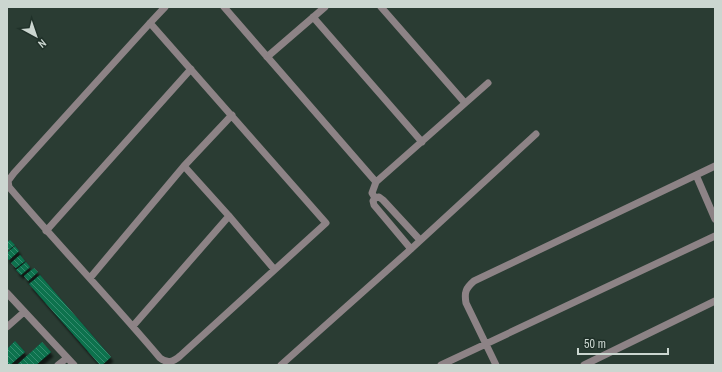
<svg xmlns="http://www.w3.org/2000/svg" width="722" height="372" viewBox="0 0 722 372" font-family="'Archivo Narrow',sans-serif">
<defs>
<pattern id="building-back-hatch" width="6" height="6" patternUnits="userSpaceOnUse"><rect width="6" height="6" fill="#08724e"/><path d="M-1 5l2 2M0 0l6 6M5-1l2 2" fill="none" stroke="#368c6f"/></pattern>
<filter id="shadow"><feDropShadow dx="2.5" dy="4.5" stdDeviation="1" flood-color="#0009"/></filter>
</defs>
<rect width="100%" height="100%" fill="#2a3c33"/>
<path fill="url(#building-back-hatch)" filter="url(#shadow)" d="M10,240L15,245L7,251V242Z
M15,246L19,251L9,260L7,258V253Z
M20,255L25,261L16,268L11,263Z
M26,262L30,267L21,275L16,270Z
M34,268L38,272L28,281L24,276Z
M40,275L111,357L102,365H100L29,284Z
M15,341L25,352L10,365H7V349Z
M42,342L51,352L36,365H17Z"/>
<g fill="none" stroke-linecap="round" stroke-linejoin="round">
<path stroke="#8d8386" stroke-width="7" d="M224,7L376,182
M381,7L465,103
M313,17L422,142
M150,23L326,223L180,356C173,362 168,364 160,358C111,300 58,245 9,187L8,181L14,173L150,23L165,7
M267,57L325,7
M184,166L229,216L274,269
M696,175L715,219
M375,198L379,197L383,200L420,240
M46,231L191,69
M411,249L374,205L373,201L375,198L372,193L376,182L488,83
M90,278L184,166L232,115
M7,293L74,365
M133,326L229,216
M7,327L24,312
M58,365L67,358
M281,365L411,249L536,134
M441,365L715,236
M496,365L466,303C464,292 466,288 474,281L715,166
M584,365L715,301"/>
</g>
<rect width="722" height="372" fill="none" stroke="#cbd6d0" stroke-width="16"/>
<g transform="translate(36 36) rotate(140)" stroke="#203129" stroke-width="3" paint-order="stroke">
<path d="M0-3L7 15L0 10L-7 15Z" fill="#cbd6d0"/>
<text y="-6" font-size="11" font-weight="bold" text-anchor="middle" fill="#cbd6d0">N</text>
</g>
<path d="M578 348v6h90v-6" fill="none" stroke="#cbd6d0" stroke-width="2"/>
<text x="584" y="348" font-size="12" fill="#cbd6d0" stroke="#203129" stroke-width="3" paint-order="stroke">50 m</text>
</svg>
